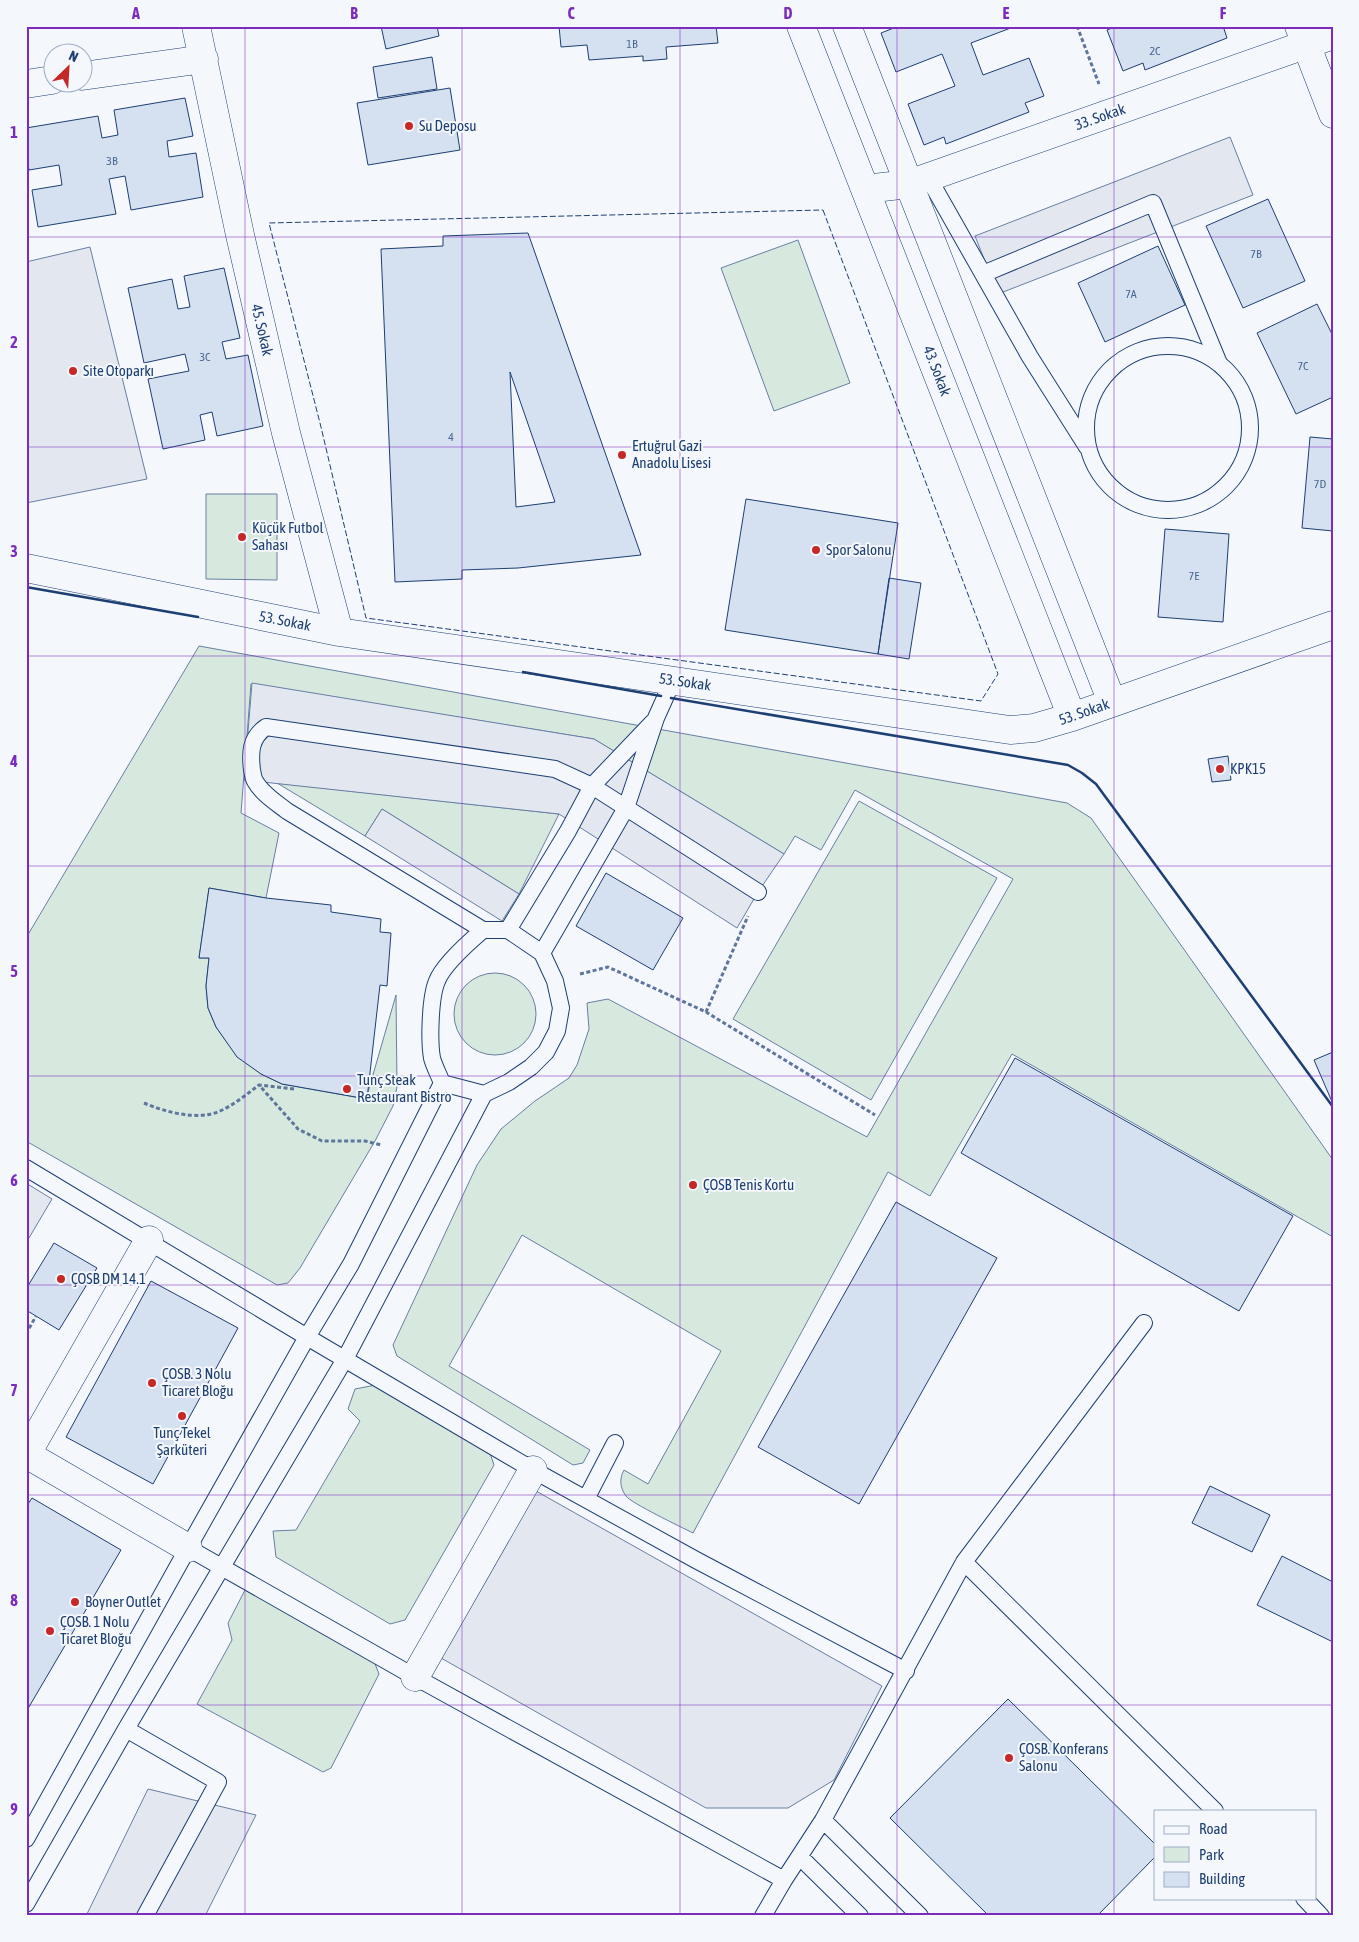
<svg xmlns="http://www.w3.org/2000/svg" width="1359" height="1942" viewBox="0 0 1359 1942" font-family="'Asap Condensed',sans-serif">
<rect width="100%" height="100%" fill="#f4f7fb"/>
<path fill="#d7e8df" stroke="#687fa3" d="M798,240L850,383L774,411L721,268Z
M206,494H277V580L206,579Z
M199,646L1067,803L1091,818L1333,1160V1237L1012,1054L930,1196L888,1172L693,1533C681,1527 631,1503 626,1496C620,1488 619,1479 624,1470L648,1484L721,1351L522,1235L449,1366L590,1450L583,1463L573,1465L397,1356L393,1345L477,1165L501,1129L535,1101L569,1078L577,1065L589,1029L587,1003L608,999L867,1137L1013,879L855,790L821,850L795,836L784,854L594,739L251,684L241,813L279,833L266,898L209,888L199,958H209L206,986L208,1008L216,1027L237,1056L261,1074L282,1084L366,1099L396,995L397,1087L393,1106L375,1141L300,1268L288,1283L277,1285L26,1141V938Z
M277,783L559,814L519,894L382,809L365,836Z
M859,801L997,878L871,1100L733,1019Z
M454 1014a41 41 0 1 1 82 0a41 41 0 1 1-82 0Z
M381,1384L489,1450L494,1465L405,1620L390,1624L276,1557L273,1531L296,1530L360,1421L348,1409L355,1389Z
M245,1590L260,1592L372,1656L379,1674L331,1768L323,1772L197,1704L232,1640L228,1623Z"/>
<path fill="#e3e8f0" stroke="#687fa3" d="M1230,137L1253,195L998,294L975,236Z
M90,247L147,479L26,503V262Z
M252,683L594,739L784,854L758,892L737,928L559,814L244,780Z
M382,809L519,894L502,921L365,836Z
M26,1183L52,1199L26,1243Z
M536,1491L882,1686L834,1780L788,1808H706L441,1658Z
M148,1789L256,1815L205,1916H86Z"/>
<path fill="#d5e0f0" stroke="#1d3f73" fill-rule="evenodd" d="M381,26H437L439,36L386,49Z
M559,26H716L718,43L666,47L667,59L643,61V56L589,60L587,45L561,47Z
M1016,26L971,43L983,75L1029,58L1044,96L1025,103L1029,112L946,144L944,137L924,145L908,104L955,86L942,54L896,72L881,33L899,26Z
M1117,26H1231L1224,29L1227,38L1145,70L1143,63L1123,71L1107,30Z
M432,57L437,89L378,98L373,67Z
M450,88L460,150L368,165L357,103Z
M185,98L193,136L167,141L169,157L196,153L203,197L131,210L125,176L109,179L116,214L38,227L32,190L62,185L59,165L29,170L26,152V128L98,116L102,138L118,135L114,110Z
M1268,199L1305,281L1243,308L1206,226Z
M528,233L641,555L518,568L462,570V579L395,582L381,249L443,246V236ZM510,372L555,502L516,507Z
M1158,246L1185,305L1105,342L1078,283Z
M224,268L240,338L222,342L226,359L248,355L263,426L217,436L212,412L200,415L205,440L163,449L148,379L189,371L185,354L144,363L128,288L172,279L178,309L190,307L184,276Z
M1317,304L1333,336V397L1296,414L1257,333Z
M1310,437L1333,439V531L1302,528Z
M746,499L898,523L878,654L725,630Z
M1165,529L1229,534L1223,622L1158,617Z
M889,578L921,583L909,659L878,654Z
M1228,756L1231,780L1212,782L1208,759Z
M606,873L683,918L653,970L576,926Z
M209,888L266,898L331,905V912L381,919L380,932L391,933L387,986L380,985L367,1099L282,1084L261,1074L237,1057L216,1027L208,1008L206,986L209,958H199Z
M1333,1052V1104L1314,1060Z
M1015,1058L1293,1216L1239,1311L961,1153Z
M896,1202L997,1258L859,1504L758,1447Z
M54,1243L97,1268L59,1330L26,1310V1289Z
M151,1281L238,1328L153,1484L66,1437Z
M1210,1486L1270,1515L1252,1552L1192,1523Z
M32,1498L121,1550L26,1712V1507Z
M1282,1556L1333,1582V1642L1257,1605Z
M1008,1699L1155,1844V1857L1097,1916H989L890,1818Z"/>
<g fill="none" stroke-linecap="round" stroke-linejoin="round">
<defs>
<path id="service" d="M928,177L1030,357L1087,447
M983,274L1153,203L1218,361
M1086 428a82 82 0 1 1 164 0a82 82 0 1 1-164 0Z
M483,930L287,811C277,803 262,794 255,781C253,778 253,774 252,770C250,753 250,738 266,727L555,769L592,786L758,892
M483,930H508L542,953L555,981L561,1008L557,1031L546,1052L531,1067L509,1082L484,1094L442,1083C439,1075 434,1066 432,1058C429,1041 430,997 437,981C443,965 469,942 483,930Z
M508,930L568,831L592,786L653,722
M542,953L626,808L656,718L673,680
M26,1168L307,1337L533,1470L696,1560L906,1671
M586,1499L615,1443
M188,1548L415,1677L784,1880
M964,1562L1215,1811
M126,1729L218,1782L145,1916
M823,1820L920,1916
M26,1839L188,1548L307,1337L351,1264L442,1083
M800,1857L860,1916
M1304,1898L1321,1916
M26,1904L126,1729L345,1359L484,1094
M763,1916L784,1880L823,1820L964,1562L1144,1323"/>
<path id="minor" d="M196,26L240,235L286,433L339,632
M801,26L1072,717
M847,26L1112,702
M1299,26L1333,114
M82,76L204,59
M26,84L52,80
M865,189L909,184L1333,35
M26,568L339,632L1010,730L1034,728L1072,717L1333,625
M26,1454L188,1548
M26,1455L149,1240
M415,1677L533,1470"/>
</defs>
<use href="#service" stroke="#1d3f73" stroke-width="18"/>
<use href="#minor" stroke="#1d3f73" stroke-width="29"/>
<path stroke="#5e769c" stroke-width="3" stroke-dasharray="4 2.5" stroke-linecap="butt" d="M1077,26L1099,84
M580,974L608,967L706,1012L875,1115
M706,1012L748,916
M294,1089L259,1085L298,1129L322,1141H365L381,1145
M144,1103C165,1112 198,1121 220,1111C234,1105 247,1094 259,1085
M26,1334L36,1316"/>
<use href="#service" stroke="#f4f7fb" stroke-width="16"/>
<use href="#minor" stroke="#f4f7fb" stroke-width="28"/>
<path stroke="#1d3f73" stroke-width="1" stroke-dasharray="6 2.5" stroke-linecap="butt" d="M823,210L998,674L981,701L366,618L321,427L269,223Z"/>
<path stroke="#1d3f73" stroke-width="2.5" d="M26,587L198,617
M523,672L661,696
M671,698L1068,765L1082,773L1096,784L1333,1107"/>
</g>
<path fill="none" stroke="#7b2cbf" stroke-width="1" stroke-opacity="0.55" d="M245,26V1916M462,26V1916M680,26V1916M897,26V1916M1114,26V1916M26,237H1333M26,447H1333M26,656H1333M26,866H1333M26,1076H1333M26,1285H1333M26,1495H1333M26,1705H1333"/>
<g fill="#c62828" stroke="#f4f7fb" stroke-width="2">
<circle cx="409" cy="126" r="5"/>
<circle cx="73" cy="371" r="5"/>
<circle cx="622" cy="455" r="5"/>
<circle cx="242" cy="537" r="5"/>
<circle cx="816" cy="550" r="5"/>
<circle cx="1220" cy="769" r="5"/>
<circle cx="347" cy="1089" r="5"/>
<circle cx="693" cy="1185" r="5"/>
<circle cx="61" cy="1279" r="5"/>
<circle cx="152" cy="1383" r="5"/>
<circle cx="182" cy="1416" r="5"/>
<circle cx="75" cy="1602" r="5"/>
<circle cx="50" cy="1631" r="5"/>
<circle cx="1009" cy="1758" r="5"/>
</g>
<g text-anchor="middle" stroke-width="4" stroke-linejoin="round" paint-order="stroke">
<g font-size="12" fill="#4b6792">
<text x="632" y="48">1B</text>
<text x="1155" y="55">2C</text>
<text x="112" y="165">3B</text>
<text x="1256" y="258">7B</text>
<text x="1131" y="298">7A</text>
<text x="205" y="361">3C</text>
<text x="1303" y="370">7C</text>
<text x="451" y="441">4</text>
<text x="1320" y="488">7D</text>
<text x="1194" y="580">7E</text>
</g>
<g font-size="15" fill="#1d3f73" stroke="#f4f7fb">
<text transform="translate(1100 117) rotate(-19)" y="5">33. Sokak</text>
<text transform="translate(262 330) rotate(77)" y="5">45. Sokak</text>
<text transform="translate(937 371) rotate(69)" y="5">43. Sokak</text>
<text transform="translate(285 621) rotate(11)" y="5">53. Sokak</text>
<text transform="translate(685 682) rotate(8)" y="5">53. Sokak</text>
<text transform="translate(1084 712) rotate(-19)" y="5">53. Sokak</text>
</g>
<g font-size="15" fill="#1d3f73" stroke="#f4f7fb" text-anchor="start">
<text x="419" y="131">Su Deposu</text>
<text x="83" y="376">Site Otoparkı</text>
<text x="632" y="451">Ertuğrul Gazi<tspan x="632" dy="17">Anadolu Lisesi</tspan></text>
<text x="252" y="533">Küçük Futbol<tspan x="252" dy="17">Sahası</tspan></text>
<text x="826" y="555">Spor Salonu</text>
<text x="1230" y="774">KPK15</text>
<text x="357" y="1085">Tunç Steak<tspan x="357" dy="17">Restaurant Bistro</tspan></text>
<text x="703" y="1190">ÇOSB Tenis Kortu</text>
<text x="71" y="1284">ÇOSB DM 14.1</text>
<text x="162" y="1379">ÇOSB. 3 Nolu<tspan x="162" dy="17">Ticaret Bloğu</tspan></text>
<text x="182" y="1438" text-anchor="middle">Tunç Tekel<tspan x="182" dy="17">Şarküteri</tspan></text>
<text x="85" y="1607">Boyner Outlet</text>
<text x="60" y="1627">ÇOSB. 1 Nolu<tspan x="60" dy="17">Ticaret Bloğu</tspan></text>
<text x="1019" y="1754">ÇOSB. Konferans<tspan x="1019" dy="17">Salonu</tspan></text>
</g>
</g>
<rect width="1359" height="1942" fill="none" stroke="#f4f7fb" stroke-width="55"/>
<rect x="1154" y="1810" width="162" height="90" fill="#f4f7fb" stroke="#9eadc5"/>
<rect x="1164" y="1826" width="25" height="8" fill="#f4f7fb" stroke="#9eadc5"/>
<text x="1199" y="1834" font-size="15" fill="#1d3f73">Road</text>
<rect x="1164" y="1847" width="25" height="15" fill="#d7e8df" stroke="#9eadc5"/>
<text x="1199" y="1860" font-size="15" fill="#1d3f73">Park</text>
<rect x="1164" y="1872" width="25" height="15" fill="#d5e0f0" stroke="#9eadc5"/>
<text x="1199" y="1884" font-size="15" fill="#1d3f73">Building</text>
<g transform="translate(68 68) rotate(25)"><circle r="24" fill="#f4f7fb" stroke="#9eadc5"/>
<path d="M0-4L9 19L0 12L-9 19Z" fill="#c62828"/>
<text y="-8" font-size="14" font-weight="bold" text-anchor="middle" fill="#1d3f73">N</text>
</g>
<rect x="28" y="28" width="1304" height="1886" fill="none" stroke="#7b2cbf" stroke-width="2"/>
<g font-size="16" text-anchor="middle" font-weight="bold" fill="#7b2cbf">
<text x="136" y="19">A</text>
<text x="354" y="19">B</text>
<text x="571" y="19">C</text>
<text x="788" y="19">D</text>
<text x="1006" y="19">E</text>
<text x="1223" y="19">F</text>
<text x="14" y="138">1</text>
<text x="14" y="348">2</text>
<text x="14" y="557">3</text>
<text x="14" y="767">4</text>
<text x="14" y="977">5</text>
<text x="14" y="1186">6</text>
<text x="14" y="1396">7</text>
<text x="14" y="1606">8</text>
<text x="14" y="1815">9</text>
</g>
</svg>
